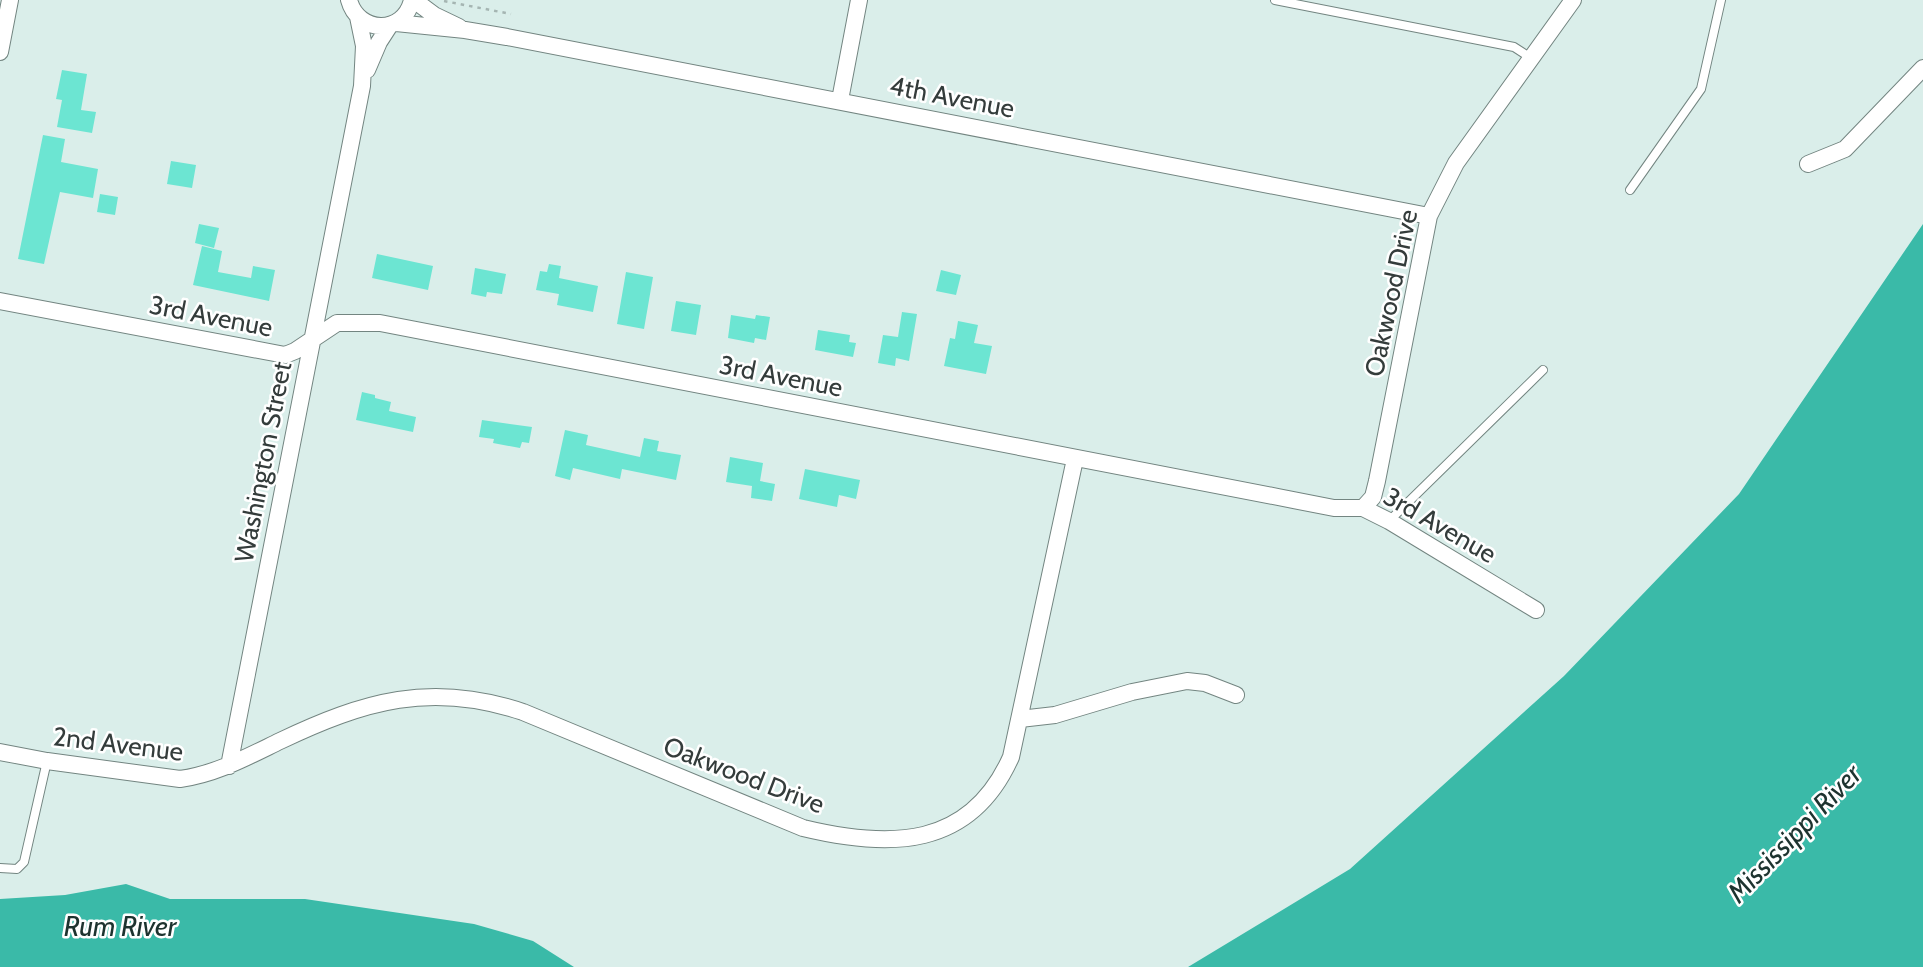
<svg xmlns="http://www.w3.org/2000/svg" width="1923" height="967" viewBox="0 0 1923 967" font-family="Cabin,sans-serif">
<rect width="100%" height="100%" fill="#daeeea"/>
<path fill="#3abaa8" d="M1923,224V967H1188L1350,869L1564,676L1739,494Z
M126,884L170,899H305L474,924L533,941L574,967H0V899L65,895Z"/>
<path fill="#6ce5d2" d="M62,70L87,74L81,110L96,112L92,133L57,127L62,100L56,99Z
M43,135L65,139L61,162L98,169L93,198L60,192L44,264L18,259Z
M171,161L196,165L192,188L167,184Z
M100,194L118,197L115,215L97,212Z
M199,224L219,228L214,248L195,243Z
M202,246L222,251L218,272L251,278L253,266L275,270L269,301L193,285Z
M377,254L433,266L428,290L372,278Z
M549,264L561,266L559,278L598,286L593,312L557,305L559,294L536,290L540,271L547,272Z
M475,268L506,274L502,294L487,292L486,297L471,294Z
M941,270L961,275L956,295L936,291Z
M626,272L653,277L644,329L617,324Z
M676,301L701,305L696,335L671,331Z
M902,312L917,314L909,361L896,358L895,366L878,363L883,335L898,337Z
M731,315L755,319L756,315L770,317L766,340L755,338L754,343L728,338Z
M958,321L978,325L974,343L992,346L986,374L944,366L950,338L955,339Z
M818,330L850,335L849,342L856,343L853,357L815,350Z
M362,392L375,395V398L391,402L389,411L416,417L413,432L356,420Z
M482,420L532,427L529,443L522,442L520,448L493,443L494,439L479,437Z
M565,430L588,435L586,445L640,457L644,438L659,441L657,451L681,455L676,480L622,469L620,479L573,468L570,480L555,476Z
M730,457L763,463L760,481L775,484L772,501L751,498L752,486L726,482Z
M805,469L860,480L856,499L839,495L837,507L799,499Z"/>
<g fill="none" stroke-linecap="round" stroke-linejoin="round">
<defs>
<path id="lane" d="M1275,0L1514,47L1531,58
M1630,190L1701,89L1721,0
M1389,521L1543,370
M0,868L17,869L24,862L47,761"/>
<path id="street" d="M349,0C358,34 404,35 412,0
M414,0L434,15L459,27
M396,23L465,30L507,37L1429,216
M0,52L10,0
M367,70L379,42L390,25
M840,100L859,0
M1808,164L1845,149L1923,68
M0,301L285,355L295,351L337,323H380L1278,497L1334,508H1363L1389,521L1536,610
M1363,508L1373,497L1377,481L1429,216L1456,163L1573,0
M1020,719L1055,715L1132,692L1187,681L1205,683L1236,695
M0,752L47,761L180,779C216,774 247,757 280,741C364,701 431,681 523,712L803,828C890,849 970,849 1011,757L1075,459
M229,766L362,86L364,46L358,17"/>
</defs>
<use href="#lane" stroke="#738581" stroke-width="10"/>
<use href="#street" stroke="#738581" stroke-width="18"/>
<path stroke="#a5b5b2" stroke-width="2.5" stroke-dasharray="3.5 5" stroke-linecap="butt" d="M444,1L511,14"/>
<use href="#lane" stroke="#fff" stroke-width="8"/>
<use href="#street" stroke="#fff" stroke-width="16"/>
</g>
<g text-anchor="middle" stroke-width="5" stroke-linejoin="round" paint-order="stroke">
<g font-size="26" fill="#343c3b" stroke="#fff">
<text transform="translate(952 97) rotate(11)" y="9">4th Avenue</text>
<text transform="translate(1391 293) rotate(-78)" y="9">Oakwood Drive</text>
<text transform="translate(211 316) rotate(11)" y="9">3rd Avenue</text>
<text transform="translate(781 376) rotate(11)" y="9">3rd Avenue</text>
<text transform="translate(263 462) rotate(-79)" y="9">Washington Street</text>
<text transform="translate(1440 525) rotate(30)" y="9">3rd Avenue</text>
<text transform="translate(118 744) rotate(7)" y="9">2nd Avenue</text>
<text transform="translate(744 775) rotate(21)" y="9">Oakwood Drive</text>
</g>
<g font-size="28" font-style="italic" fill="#1d332f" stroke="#fff">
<text transform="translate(1794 833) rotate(-46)" y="10">Mississippi River</text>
<text x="120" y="936">Rum River</text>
</g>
</g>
</svg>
